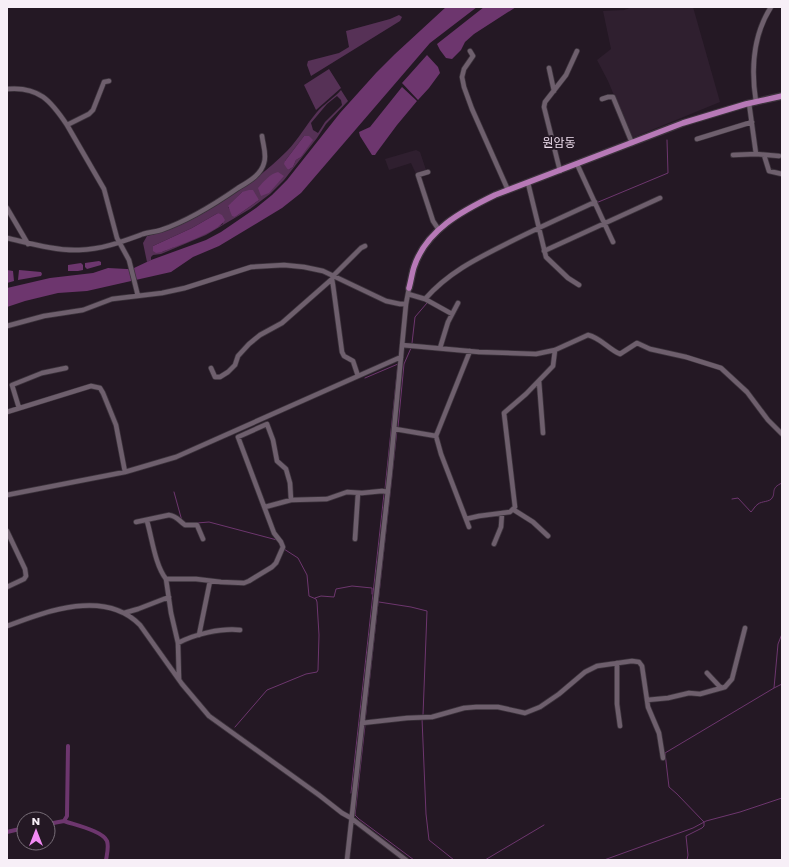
<svg xmlns="http://www.w3.org/2000/svg" width="789" height="867" viewBox="0 0 789 867" font-family="Poppins,'Noto Sans KR',sans-serif">
<rect width="100%" height="100%" fill="#241824"/>
<path fill="#2f1f2f" d="M633,7H693L720,102L632,138L608,81L597,60L611,49L603,11L624,10Z
M416,150L420,152L426,170L416,174L411,163L389,170L385,159Z"/>
<path fill="#563156" fill-rule="evenodd" d="M399,15L402,17L400,21L311,76L307,65L308,61L339,53L349,47L346,31L390,19Z
M329,69L341,88L316,110L304,85Z
M341,90L348,101L326,124L317,138L284,180L270,194L250,209L206,235L161,254L153,255L151,257V260L147,262L143,243L147,236C193,226 254,184 287,151C298,140 306,125 317,112C324,104 334,98 341,90ZM337,96L341,100L342,105L325,122L318,133L313,130L311,123L327,104ZM304,136L312,140L301,157L296,160L293,167L288,170L285,161ZM242,192L259,200L235,217L228,207ZM218,213L223,224L206,233L162,252L153,246L192,228Z"/>
<path fill="#6d366e" d="M446,7H477L430,43L301,193L282,208L219,246L193,257L171,272L87,291L58,293L25,301L7,307V288L50,278L93,273L108,268L127,269L134,268L151,260L206,240L221,232L256,208L272,195L287,180L340,113L376,73L395,54Z
M484,7H516L474,34L465,42L461,50L452,59L446,58L440,50L437,44Z
M427,55L438,67L440,73L429,88L418,100L402,83Z
M402,87L417,101L397,125L377,152L375,155H372L360,136L359,132L370,127Z
M304,136H309L313,140L301,157L296,160L293,167L288,170L284,164L285,161Z
M278,172L284,176L269,193L261,196L258,188C264,181 270,174 278,172Z
M249,190H253L259,200L235,217L232,216L228,206L242,192Z
M218,213L222,215L225,220C219,232 176,246 162,252L156,253L153,251V246L192,228Z
M99,261L101,262V265L87,269L85,267V263Z
M81,263L83,265V270L78,271H68V265Z
M7,270L13,271L14,281L7,283Z
M19,270L41,272L42,274L41,276L18,280Z"/>
<g fill="none" stroke-linecap="round" stroke-linejoin="round">
<path stroke="#6d366e" stroke-width="1" d="M596,203L668,173L667,140
M412,343L415,317L427,303
M365,378L398,364L385,489
M398,427L404,364L411,348
M174,492L182,521
M732,499L738,498L751,512C753,510 755,506 758,504C762,501 770,502 772,498C776,493 770,488 782,483
M197,523L209,522L277,540
M315,598L321,596L334,597L336,589L352,586L372,588V594
M379,602L411,607L427,611L423,715
M774,688L782,684
M422,718L426,814L429,840L454,860
M365,721L397,430
M365,725L355,815L359,819L414,860
M235,727L267,690L306,674L317,672L318,670L319,635L317,602L316,599L309,596L307,575L298,558L284,549
M351,793L384,494
M485,860L544,825
M604,860L693,828L706,821L740,812L782,798
M687,860L688,855L686,836L702,828L704,826V822L677,794L669,787L665,753L774,688L778,644L782,634"/>
<path stroke="#6d366e" stroke-width="4" d="M64,821C75,825 103,831 107,841C109,847 107,854 106,860
M48,824L64,821L67,816L68,746
M7,832L24,828"/>
<defs>
<path id="minor" d="M470,51L473,56L464,69L462,77L464,87L472,109L508,190
M549,68L554,91
M109,81L104,82L93,110L89,114L67,125L104,189L117,238L129,260L138,296
M7,89C39,86 51,101 67,125
M602,99L608,97H613L632,143
M756,102C751,70 753,35 771,7
M749,103L756,154
M697,139L752,122
M733,155L756,154L779,156
M764,155L769,171L782,174
M577,164L613,242
M560,171L544,107L545,102L566,75L577,51
M428,172L418,175L433,221L439,230
M528,183L546,257L568,278L579,285
M7,208L28,244
M7,238C29,243 56,251 79,250C103,249 121,242 143,234C149,232 155,232 161,230C188,221 215,204 238,188C248,182 261,175 264,163C267,155 263,145 262,136
M544,251L660,198
M332,279L333,285L342,352L344,356L353,361L358,376
M408,294L425,299L452,314
M425,299C448,273 474,260 506,244C535,229 565,216 595,202
M7,326L44,316L83,310L112,299L162,293L185,288L251,267L284,265L304,267L323,271L386,301L400,304H406
M402,345L479,352L536,354L555,350L588,335C601,338 608,349 620,354L637,343L650,349L686,357L721,368L747,392L768,420L782,434
M440,348L448,322L458,303
M211,368L215,377H220L228,372L235,365L238,356L249,344L260,335L282,323L332,279L334,275L361,248L365,246
M539,381L543,433
M19,408L12,385L42,373L66,368
M7,412L91,386L100,388L103,393L116,425L125,472
M395,429L436,436
M7,495L125,472L176,457L401,357
M265,507L291,500L327,499L347,492L362,493L382,491L388,492
M514,510L533,522L548,536
M466,519L479,516L510,512L515,507L504,413L526,394L553,366L555,350
M147,521C152,538 155,565 166,579
M136,522L169,515C177,516 178,520 185,525H197L203,539
M469,527L441,454L436,436L470,351
M7,531L25,569L26,576L24,579L7,587
M355,539L358,493
M494,544L501,527L502,513
M124,613L138,609L169,597
M7,626C47,611 105,589 140,625L182,684L209,716L319,795L342,813L351,818L406,860
M199,635L210,581
M178,643C195,634 221,628 240,630
M617,663V704L620,726
M707,673L721,688
M179,679L178,643L171,613L166,579H196L221,582L244,583L249,581L272,567L276,563L283,547L281,542L274,533L238,437L267,424L273,440L277,461L286,469L290,483L291,500
M647,700L668,698L689,693L700,694L725,687L732,679L745,628
M362,723L407,718L432,717L464,708L476,707H498L525,713L540,707L559,694L585,672L597,666L632,661L639,662L642,666L648,707L659,733L663,758
M347,860L390,472L406,304L409,288"/>
<path id="major" d="M409,288C411,281 412,273 414,267C426,230 462,211 495,195L683,123L746,104L782,96"/>
</defs>
<use href="#minor" stroke="#3c333c" stroke-width="6"/>
<use href="#major" stroke="#3c333c" stroke-width="8"/>
<use href="#minor" stroke="#6e5f6d" stroke-width="4.5"/>
<use href="#major" stroke="#b779b7" stroke-width="5.5"/>
</g>
<g text-anchor="middle" stroke-width="4" stroke-linejoin="round" paint-order="stroke">
<g font-size="12" fill="#eedded" stroke="#241824">
<text x="559" y="147">원암동</text>
</g>
</g>
<rect width="789" height="867" fill="none" stroke="#f7eff7" stroke-width="16"/>
<g transform="translate(36 831)"><circle r="19" fill="#241824" stroke="#786e78"/>
<path d="M0-3L7 15L0 10L-7 15Z" fill="#f28af3"/>
<text y="-6" font-size="11" font-weight="bold" text-anchor="middle" fill="#f7eff7">N</text>
</g>
</svg>
